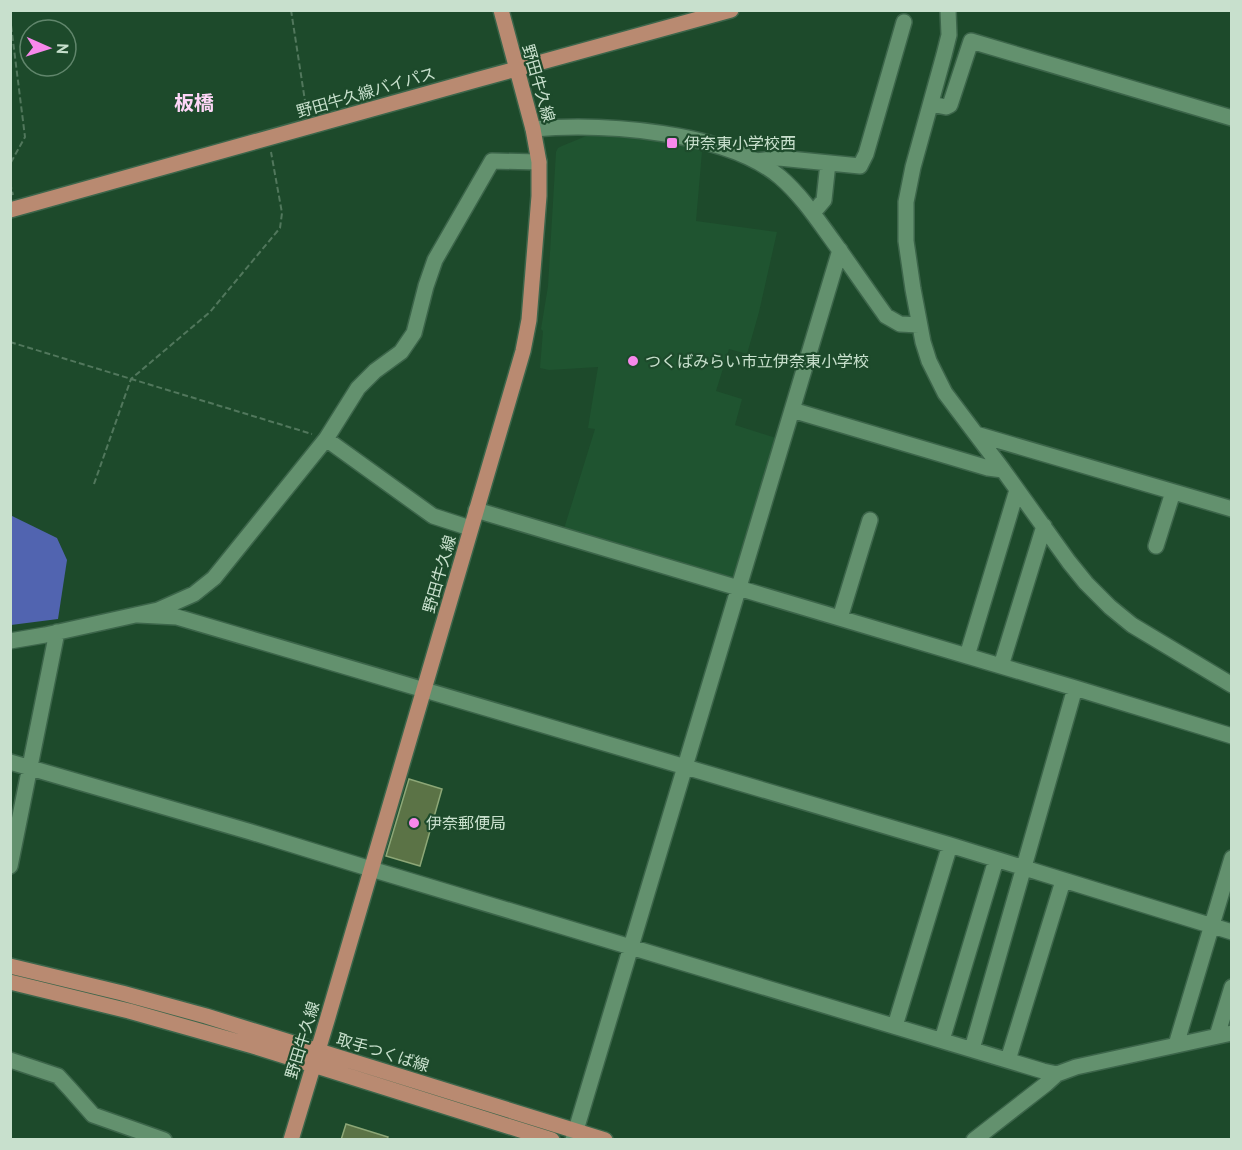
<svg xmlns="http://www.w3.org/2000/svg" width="1242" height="1150" viewBox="0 0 1242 1150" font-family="'PT Sans','Noto Sans JP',sans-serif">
<rect width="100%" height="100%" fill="#1d4a2b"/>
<path fill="#1f5430" d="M591,134L652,140L695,148L702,152L696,221L777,232L759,312L747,354L729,349L716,391L742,399L735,425L776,438L732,583L563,532L595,429L588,428L598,367L549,370L540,368L543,331L541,329L548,286L556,152L558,148L562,146Z"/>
<path fill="#5164b0" d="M10,515L57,538L67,560L58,619L11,625Z"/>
<path fill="#5b7346" stroke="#8da777" stroke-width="1.5" d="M409,779L442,789L420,866L386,856Z
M346,1124L388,1137L387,1140H341Z"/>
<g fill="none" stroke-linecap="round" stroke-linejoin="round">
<defs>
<path id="minor" d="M948,10L949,35L944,55L913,167L906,202V241L913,289L923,342L929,361L945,393L1003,470L1069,562L1086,583L1110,607L1132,625L1232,685
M931,104L946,107L950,105L971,41L1232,118
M533,129C602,123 726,131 780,177C801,195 817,219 833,241C851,266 868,291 886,316L900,324L919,325
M756,161L779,158L860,166L866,154L904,22
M813,213L824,200L828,163
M792,410L988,468L1003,470
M976,434L1232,509
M326,439L433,516L470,528
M476,510L1075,688L1232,736
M1156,546L1173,492
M138,615L177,617L950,845L1232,932
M840,618L870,520
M10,641L45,635L158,610L194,594L214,578L326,439L358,388L375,371L401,352L414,333L426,286L435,260L492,161L539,162
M967,656L1017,490
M1001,666L1044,526
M10,762L251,832L371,869L1043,1071L1057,1074
M10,866L57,632
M895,1026L950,845
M1217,1036L1232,987
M942,1040L996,860
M1176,1045L1232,858
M972,1049L1075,688
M10,1060L58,1076L70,1089L93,1115L164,1140
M1008,1060L1063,881
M573,1140L840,250
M974,1140L1046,1084L1057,1074L1076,1067L1232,1033"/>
<path id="major" d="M10,210L476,80L731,10
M10,966L122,993L206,1016L605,1140
M10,982L129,1011L253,1046L552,1140
M291,1140L328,1017L514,382L523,351L529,320L539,196V162L533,129L501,10"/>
</defs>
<use href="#minor" stroke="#3c654a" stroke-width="18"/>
<use href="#major" stroke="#3c654a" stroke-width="18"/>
<path stroke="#51775c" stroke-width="2" stroke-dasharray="6 3" stroke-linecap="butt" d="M291,10L307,114
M10,17L25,137L10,164
M10,183L13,195
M10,342L312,434
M94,484L131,379L210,312L280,228L282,213L271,152"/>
<use href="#minor" stroke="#63916e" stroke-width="15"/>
<use href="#major" stroke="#b98a71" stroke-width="15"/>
</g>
<g fill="#f788eb" stroke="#1d4a2b" stroke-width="2">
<rect x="666" y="137" width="12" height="12" rx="3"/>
<circle cx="633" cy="361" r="6"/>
<circle cx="414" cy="823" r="6"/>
</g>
<g text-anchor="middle" stroke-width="4.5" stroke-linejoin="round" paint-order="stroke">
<g font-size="16" fill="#c8e0cd" stroke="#1d4a2b">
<text transform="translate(539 83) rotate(74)" y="6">野田牛久線</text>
<text transform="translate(366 92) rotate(-16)" y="6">野田牛久線バイパス</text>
<text transform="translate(439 574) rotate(-74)" y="6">野田牛久線</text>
<text transform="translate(302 1040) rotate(-73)" y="6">野田牛久線</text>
<text transform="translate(383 1052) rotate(17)" y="6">取手つくば線</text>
</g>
<g font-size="16" fill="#c8e0cd" stroke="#1d4a2b" text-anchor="start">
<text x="684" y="149">伊奈東小学校西</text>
<text x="645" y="367">つくばみらい市立伊奈東小学校</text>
<text x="426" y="829">伊奈郵便局</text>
</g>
<g font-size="20" font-weight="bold" fill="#fdd6f7" stroke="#1d4a2b">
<text x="194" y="110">板橋</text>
</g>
</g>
<rect width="1242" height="1150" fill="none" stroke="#c8e0cd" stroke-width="24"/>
<g transform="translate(48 48) rotate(93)"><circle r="28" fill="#1d4a2b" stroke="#61866c" stroke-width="1.5"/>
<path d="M0-4.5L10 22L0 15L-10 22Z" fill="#f788eb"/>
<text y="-9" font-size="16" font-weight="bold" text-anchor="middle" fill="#c8e0cd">N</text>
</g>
</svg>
